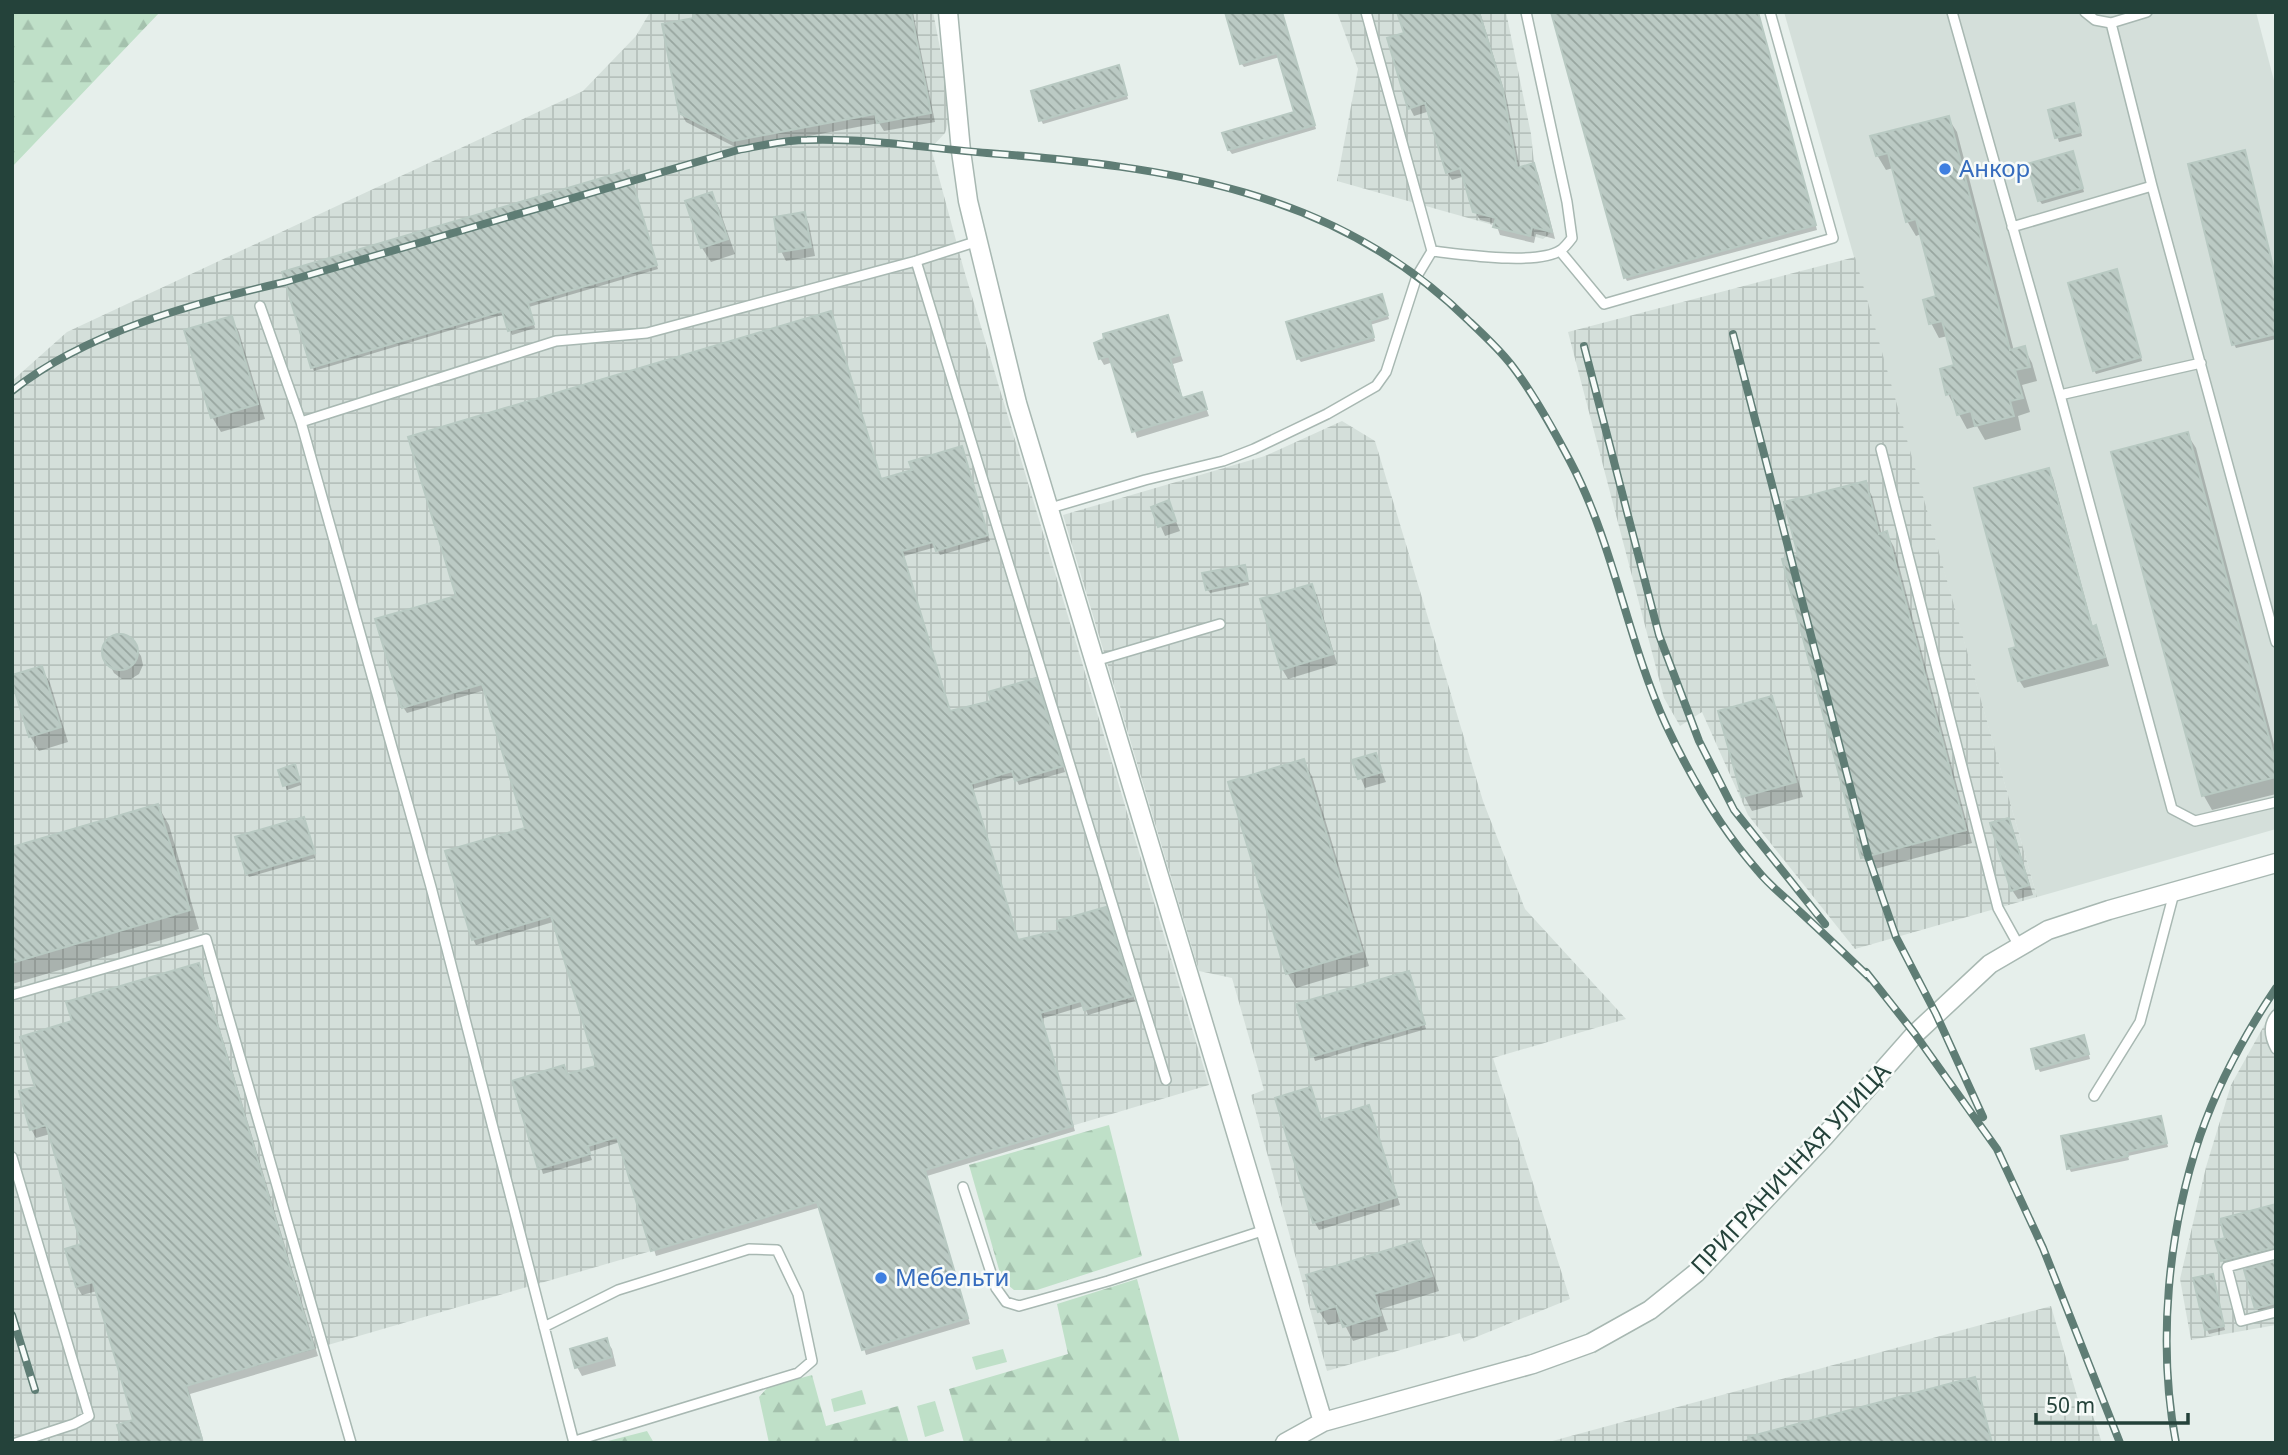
<svg xmlns="http://www.w3.org/2000/svg" width="2288" height="1455" viewBox="0 0 2288 1455" font-family="'Noto Sans',sans-serif">
<defs>
<pattern id="industrial-grid" width="8" height="8" patternUnits="userSpaceOnUse" patternTransform="scale(1.75)"><rect width="8" height="8" fill="#d4dfda"/><path d="M0 4h8M4 0v8" fill="none" stroke="#b6c1bc"/></pattern>
<pattern id="forest-firs" width="22" height="20" patternUnits="userSpaceOnUse" patternTransform="scale(1.75)"><rect width="22" height="20" fill="#bfe0c8"/><path d="M5 1l3.5 6h-7zM16 11l3.5 6h-7z" fill="#a4c1ad"/></pattern>
<pattern id="building-back-hatch" width="6" height="6" patternUnits="userSpaceOnUse" patternTransform="scale(1.75)"><rect width="6" height="6" fill="#bbcac4"/><path d="M-1 5l2 2M0 0l6 6M5-1l2 2" fill="none" stroke="#98a6a0"/></pattern>
</defs>
<rect width="100%" height="100%" fill="#e6efeb"/>
<path fill="#d4dfda" d="M1784,12H2256L2276,88V829L2037,897Z"/>
<path fill="url(#industrial-grid)" d="M650,12H933L952,110L945,133L931,148L964,270L1209,1085L651,1251L187,1386L202,1439L187,1443H12V381L67,332L583,91L636,36Z
M1337,12H1506L1531,134L1534,163L1552,232L1543,239L1337,181L1358,69Z
M1855,257L2037,897L1855,949L1748,815L1702,712L1680,726L1664,698L1568,332Z
M1342,421L1375,441L1483,801L1525,909L1626,1019L1493,1058L1570,1299L1464,1342L1460,1333L1327,1371L1251,1095L1264,1090L1232,978L1199,971L1063,515L1265,456Z
M2276,1004V1325L2191,1340L2180,1279L2206,1167L2231,1085Z
M2051,1306L2081,1410L2093,1416L2102,1443H1545Z"/>
<path fill="#bfe0c8" d="M1003,1349L1007,1362L976,1370L972,1357Z
M862,1390L866,1404L834,1412L831,1399Z
M935,1401L944,1431L925,1437L917,1406Z"/>
<path fill="url(#forest-firs)" d="M12,12H160L12,167Z
M1109,1125L1142,1256L1037,1290H1014L1002,1280L969,1165Z
M1137,1279L1180,1443H964L949,1389L1068,1354L1057,1304Z
M812,1375L826,1426L898,1406L909,1443H769L759,1397L768,1387Z
M647,1431L654,1443H604L608,1441Z"/>
<path fill="#0003" d="M695,12H913L935,122L884,131L879,123L739,149L686,122L681,113L696,19Z
M1282,12L1316,129L1232,154L1229,150L1296,113L1280,57L1244,67L1241,63Z
M1399,12H1480L1507,100L1520,169L1533,165L1538,173L1555,239L1536,234L1534,243L1500,235L1496,224L1480,220L1475,211L1465,176L1452,180L1447,172L1430,111L1414,116L1410,108L1406,34Z
M1758,12L1817,230L1627,281L1625,277Z
M1120,71L1128,99L1043,124L1041,120Z
M2075,110L2082,136L2059,142L2050,111Z
M1948,118L1957,132L2014,351L2024,348L2032,363L2037,381L2022,385L2030,412L2018,416L2021,430L1985,440L1977,426L1967,429L1948,394L1956,367L1948,336L1939,338L1931,323L1938,298L1921,234L1916,236L1907,221L1893,168L1886,170L1877,155Z
M2074,157L2084,192L2042,204L2039,200Z
M630,176L658,269L529,307L535,328L512,335L505,314L314,371L312,367Z
M711,194L719,208L735,254L711,262L702,248L687,202Z
M804,214L809,224L815,256L786,261L781,251Z
M2118,275L2142,361L2096,374L2094,370Z
M2276,279V339L2236,348L2234,344Z
M1383,300L1389,319L1370,325L1375,341L1301,362L1298,358Z
M1167,317L1183,361L1173,364L1183,399L1201,394L1209,416L1137,438L1113,362L1104,365L1100,358Z
M231,318L239,332L265,419L221,432L212,417Z
M833,319L882,481L964,454L990,541L940,555L936,547L904,556L950,712L993,702L1038,685L1065,772L1019,785L1015,777L973,789L1018,942L1062,931L1108,914L1135,1001L1088,1015L1084,1006L1041,1019L1075,1131L927,1176L970,1324L866,1355L821,1207L656,1256L620,1142L589,1152L592,1160L543,1174L514,1082L567,1076L598,1067L553,922L476,945L473,939L527,829L485,690L407,713L403,707L458,597Z
M2187,434L2196,448L2276,752V794L2212,810L2204,796L2113,453Z
M2048,470L2053,478L2093,628L2096,627L2100,636L2109,666L2024,688L2019,680Z
M1865,483L1872,496L1882,535L1886,533L1894,547L1972,843L1871,870L1863,857L1800,556Z
M1168,502L1180,531L1165,536L1153,508Z
M1244,567L1249,585L1210,593L1207,589Z
M1311,586L1317,595L1337,664L1288,679L1282,669Z
M120,636L129,638L141,656L143,665L139,674L131,679H122L114,673L104,654L105,645L111,638Z
M41,668L50,683L68,742L39,751L30,736Z
M1771,698L1779,713L1803,797L1752,811L1744,796Z
M1375,755L1386,782L1365,788L1354,762Z
M1303,761L1312,776L1369,966L1296,988L1288,974L1230,783Z
M296,770L301,785L287,790L280,771Z
M158,806L169,825L199,929L12,984V849Z
M2008,820L2013,829L2033,895L2018,899L2012,890Z
M305,823L315,858L249,877L247,873Z
M198,965L203,973L318,1356L190,1394L204,1443H124L136,1421L97,1291L82,1295L77,1287L67,1250L83,1246L50,1134L36,1138L31,1129L37,1088L74,1023Z
M1411,977L1426,1029L1315,1061L1298,1005Z
M2085,1041L2090,1059L2040,1072L2038,1068Z
M1310,1089L1322,1121L1368,1107L1372,1114L1400,1205L1319,1230L1315,1223L1277,1099Z
M2160,1117L2168,1147L2128,1156L2129,1160L2071,1172L2069,1168Z
M2276,1206V1251L2225,1265L2222,1260L2228,1239Z
M1420,1242L1428,1256L1439,1291L1381,1309L1388,1330L1353,1341L1343,1321L1328,1325L1319,1311Z
M2276,1263V1308L2259,1312L2257,1308Z
M2212,1276L2225,1330L2209,1334L2207,1330Z
M606,1340L612,1349L616,1366L582,1376L577,1367Z
M1974,1380L1992,1443H1734Z"/>
<path fill="url(#building-back-hatch)" stroke="#b8c9c2" stroke-width="2" d="M693,12H911L931,113L877,123L875,114L733,141L679,113L662,24L694,18Z
M1225,12H1282L1315,125L1228,150L1222,133L1294,112L1277,53L1240,64Z
M1397,12H1479L1503,90L1517,168L1534,163L1552,232L1532,227L1530,236L1493,227L1496,218L1473,212L1460,168L1446,173L1425,103L1408,109L1387,38L1404,33Z
M1551,12H1758L1816,225L1624,278Z
M1119,65L1127,95L1039,121L1031,91Z
M2074,103L2081,132L2055,138L2048,110Z
M1949,116L2010,350L2025,346L2030,367L2015,370L2023,398L2010,401L2014,416L1975,426L1971,411L1957,415L1951,393L1946,395L1940,369L1954,365L1942,321L1929,324L1923,300L1936,296L1916,219L1906,222L1888,153L1876,156L1870,136Z
M2245,150L2276,279V334L2232,345L2188,164Z
M2073,151L2083,188L2038,201L2027,164Z
M629,170L657,265L528,303L534,324L508,331L502,311L311,368L282,272Z
M712,192L728,239L701,248L685,201Z
M805,212L811,247L779,252L774,217Z
M2117,269L2141,357L2093,371L2068,283Z
M1382,294L1388,315L1370,321L1374,337L1297,359L1286,322Z
M831,311L881,479L912,470L909,462L962,446L988,535L936,551L933,542L902,551L950,711L991,701L988,692L1036,678L1063,766L1015,781L1012,771L971,784L1018,940L1060,930L1057,921L1106,907L1133,996L1084,1010L1081,1001L1040,1013L1073,1126L925,1170L968,1318L862,1350L817,1202L651,1251L617,1137L588,1146L590,1154L538,1169L512,1081L564,1065L567,1074L596,1066L551,916L472,940L445,851L525,828L482,684L402,708L375,619L456,596L408,437Z
M1168,315L1180,355L1170,358L1182,398L1202,392L1207,409L1132,432L1109,356L1099,359L1094,343L1104,339L1103,334Z
M232,316L258,404L211,418L184,330Z
M2188,432L2276,764V777L2202,796L2111,452Z
M2049,468L2092,627L2096,625L2105,657L2018,681L2009,649L2016,647L1974,488Z
M1866,481L1879,534L1887,531L1966,830L1861,858L1782,559L1798,555L1784,502Z
M1169,500L1176,521L1158,527L1151,507Z
M1245,565L1248,581L1206,590L1202,573Z
M1312,584L1333,654L1281,670L1260,599Z
M102 652a18 18 0 1 1 36 0a18 18 0 1 1-36 0Z
M42,666L61,727L29,737L12,682V675Z
M1772,696L1796,782L1742,797L1718,711Z
M1376,753L1382,772L1358,779L1352,760Z
M1304,759L1362,951L1286,974L1228,782Z
M295,764L300,781L283,786L278,770Z
M158,804L190,910L12,963V847Z
M304,817L315,853L246,874L235,837Z
M2009,818L2029,885L2011,891L1990,823Z
M199,963L314,1348L186,1386L202,1439L187,1443H122L117,1425L133,1420L93,1282L76,1287L65,1249L81,1244L46,1125L30,1130L19,1091L35,1087L20,1037L72,1021L66,1002Z
M1409,971L1425,1024L1311,1057L1296,1004Z
M2084,1035L2089,1054L2036,1069L2031,1049Z
M1311,1087L1321,1120L1369,1105L1397,1197L1313,1223L1275,1098Z
M2161,1116L2167,1143L2127,1152L2128,1156L2067,1169L2061,1136Z
M2276,1204V1247L2221,1261L2215,1241L2225,1238L2220,1219Z
M1420,1240L1432,1276L1374,1294L1381,1315L1343,1327L1336,1306L1318,1312L1306,1275Z
M2276,1261V1303L2255,1309L2244,1270Z
M2213,1274L2224,1326L2205,1330L2193,1278Z
M607,1338L612,1357L575,1368L570,1349Z
M1975,1377L1992,1443H1749L1748,1437Z"/>
<g fill="none" stroke-linecap="round" stroke-linejoin="round">
<defs>
<path id="lane" d="M1366,12L1432,251
M1952,12L2060,395L2172,809L2195,821L2276,802
M2085,12L2095,20L2111,23L2152,186L2276,642
M2111,23L2147,12
M2012,227L2152,186
M1560,251L1604,304L1833,238L1770,12
M916,261L1166,1080
M260,306L301,422L431,887L574,1443
M2060,395L2201,363
M301,422L556,341L647,333L916,261L978,241
M1881,449L1998,908L2019,946
M1047,509L1145,480L1223,461L1254,449L1327,414L1376,386L1386,372L1417,276L1432,251C1460,254 1538,266 1561,250C1565,247 1569,242 1572,238L1567,202L1526,12
M1095,661L1220,624
M12,995L206,939L351,1443
M2276,1015C2267,1026 2270,1038 2276,1049
M2094,1096L2140,1022L2174,893
M12,1157L89,1416L74,1424L16,1443
M963,1187L996,1288L1006,1302L1019,1306L1108,1281L1265,1230
M2276,1254L2227,1267L2241,1321L2276,1312
M544,1327L618,1290L749,1249L777,1250L798,1294L812,1361L798,1373L575,1441"/>
<path id="street" d="M948,12L961,151L968,201L1017,403L1323,1422
M1285,1443L1323,1422L1533,1364L1591,1343L1650,1310L1696,1273L1824,1137L1915,1034L1990,964L2048,930L2109,910L2276,863"/>
</defs>
<use href="#lane" stroke="#a8b8b2" stroke-width="12"/>
<use href="#street" stroke="#a8b8b2" stroke-width="21"/>
<use href="#lane" stroke="#fff" stroke-width="9"/>
<use href="#street" stroke="#fff" stroke-width="18"/>
<defs>
<path id="rail" d="M1733,334L1868,856L1896,937L1936,1014L1983,1117
M1584,346L1659,635L1699,741L1734,810L1825,924
M12,391C86,332 194,303 285,282L738,150C760,146 784,140 807,140C867,138 928,148 987,153C1167,167 1336,189 1470,322C1485,336 1501,351 1513,367C1535,396 1553,429 1570,461C1614,544 1627,640 1666,725C1690,776 1721,829 1758,871C1769,885 1784,896 1797,909C1822,932 1846,955 1871,979
M1866,972L1915,1034L1997,1149L2043,1248L2120,1443
M12,1315L35,1390
M2176,1443C2157,1344 2168,1231 2200,1136C2218,1084 2245,1034 2276,988"/>
</defs>
<use href="#rail" stroke="#5f7d75" stroke-width="8"/>
<use href="#rail" stroke="#f7fbf9" stroke-width="5" stroke-dasharray="16" stroke-linecap="butt"/>
</g>
<g fill="#3f7fe0" stroke="#f7fbf9" stroke-width="2.5">
<circle cx="1945" cy="169" r="7"/>
<circle cx="881" cy="1278" r="7"/>
</g>
<g text-anchor="middle" stroke-width="5" stroke-linejoin="round" paint-order="stroke">
<g font-size="24" fill="#366cbe" stroke="#f7fbf9" text-anchor="start">
<text x="1959" y="177">Анкор</text>
<text x="895" y="1286">Мебельти</text>
</g>
<g font-size="24" fill="#24423a" stroke="#f7fbf9">
<text transform="translate(1791 1169) rotate(-47)" y="8">ПРИГРАНИЧНАЯ УЛИЦА</text>
</g>
</g>
<rect width="2288" height="1455" fill="none" stroke="#24423a" stroke-width="28"/>
<path d="M2036 1413v10h152v-10" fill="none" stroke="#24423a" stroke-width="3.5"/>
<text x="2046" y="1413" font-size="21" fill="#24423a" stroke="#f7fbf9" stroke-width="5" paint-order="stroke">50 m</text>
</svg>
